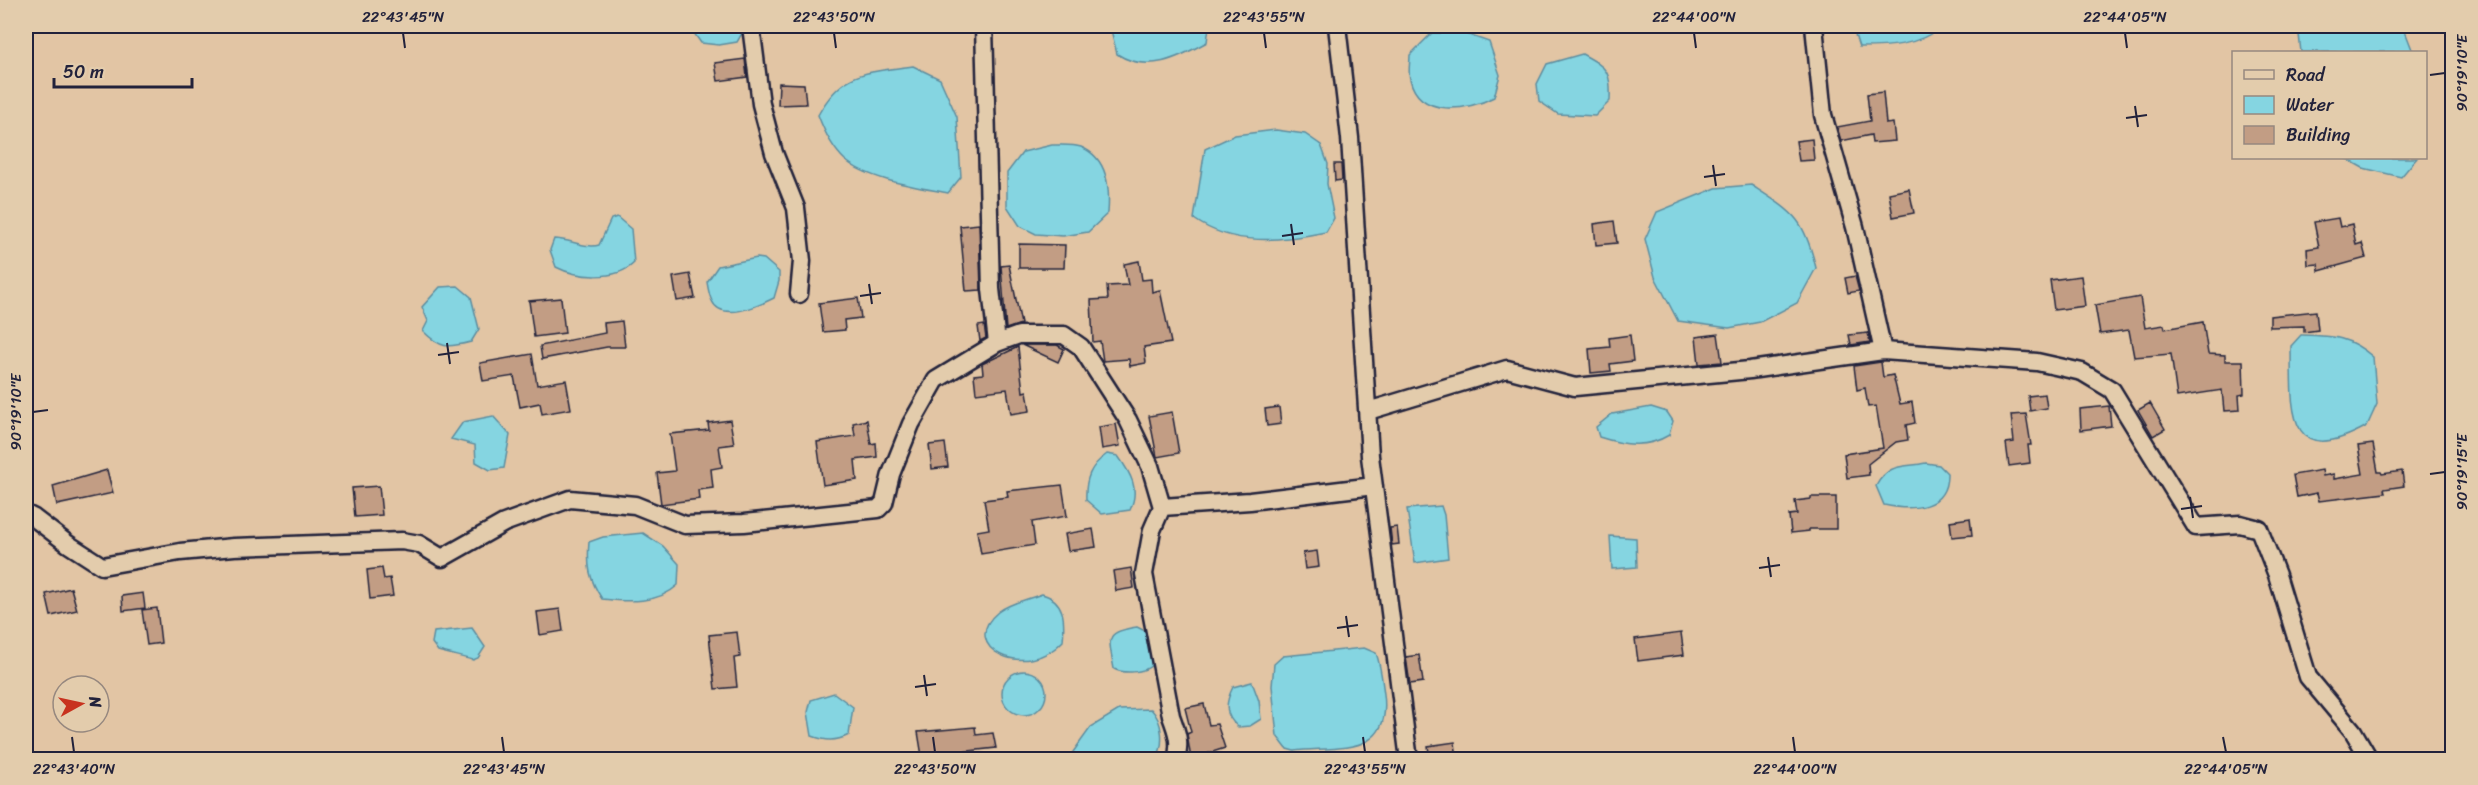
<svg xmlns="http://www.w3.org/2000/svg" width="2478" height="785" viewBox="0 0 2478 785" font-family="Sriracha,sans-serif">
<rect width="100%" height="100%" fill="#e2c5a4"/>
<filter id="ink" filterUnits="userSpaceOnUse"><feTurbulence type="fractalNoise" baseFrequency=".0167" numOctaves="2"/><feDisplacementMap in="SourceGraphic" scale="12" xChannelSelector="R" yChannelSelector="G"/><feConvolveMatrix kernelMatrix="1 2 1 2 8 2 1 2 1" color-interpolation-filters="sRGB"/></filter>
<g filter="url(#ink)">
<path fill="#85d5e1" stroke="#5d8d9f" stroke-width="1.5" d="M689,26H746L737,42L719,45L701,43Z
M1110,26H1209L1207,42C1178,58 1148,74 1117,54Z
M1852,26H1942V27C1916,46 1890,47 1859,47Z
M2298,26H2403L2413,52H2301Z
M1432,33H1463L1489,42L1500,75L1494,97C1468,111 1419,118 1410,79C1408,72 1410,63 1410,55Z
M1582,54C1608,68 1611,71 1610,101L1595,116L1558,114L1539,101L1537,84L1547,64Z
M913,66L940,79L957,117L961,177L948,193C918,187 868,180 845,160C832,148 824,131 818,115C843,70 866,73 913,66Z
M1276,130L1305,134L1321,145L1328,164L1327,184L1334,218L1326,232C1282,241 1233,247 1194,219L1205,149L1235,135Z
M1052,145C1060,145 1073,144 1081,147C1108,158 1110,188 1108,213L1088,232L1063,236L1036,234L1020,226L1007,206V173L1023,152Z
M2345,158H2417L2401,177L2363,168Z
M1751,185C1794,213 1804,217 1816,268L1797,303L1760,322L1729,328L1678,321L1655,277L1645,239L1657,212L1716,188Z
M617,217L631,229L634,263C616,281 577,278 556,267L550,250L554,239C570,239 586,249 599,245L611,219Z
M757,258L764,259L779,272V281L774,298C760,305 722,323 712,301C709,295 708,288 707,282L718,266Z
M458,286L471,297L479,329L471,342C447,348 441,349 423,331L428,321L422,307L440,287Z
M2301,335C2334,336 2349,336 2373,357L2377,404L2367,426C2284,472 2292,406 2291,346Z
M1651,407L1667,412L1673,421L1669,435C1646,449 1624,445 1599,437L1596,427L1612,414Z
M493,416L510,435L504,468L490,470L476,462L475,445L451,439L463,422Z
M1107,454L1118,456C1131,474 1140,489 1130,510L1102,514L1086,500C1085,479 1090,466 1107,454Z
M1926,463L1939,465L1947,473C1948,510 1912,511 1884,505L1876,486C1889,462 1903,468 1926,463Z
M1441,506L1444,515L1448,558L1415,563L1407,509Z
M643,533L663,546L679,564L678,585C658,604 628,602 602,599C589,579 587,566 589,542L603,537Z
M1610,536L1636,538L1637,567L1612,569Z
M1042,594C1065,600 1065,620 1063,641C1026,682 956,647 998,612C1009,603 1029,599 1042,594Z
M1137,627L1147,632L1152,665C1144,673 1124,674 1114,669C1109,639 1103,632 1137,627Z
M472,628L485,647L478,658L473,660L438,651L432,643L434,632Z
M1364,648L1376,653C1381,666 1382,680 1384,694C1392,757 1340,746 1294,751L1287,749L1277,736L1272,686L1274,664L1283,656Z
M1002 693a22 22 0 1 1 44 0a22 22 0 1 1-44 0Z
M1252,682L1259,701L1261,719L1250,726L1238,727C1224,715 1225,703 1233,687Z
M834,693L853,707L849,735C835,742 826,741 812,736L808,712L811,700Z
M1151,709C1163,721 1165,745 1156,759H1068L1091,727L1119,710Z"/>
<path fill="#c29d84" stroke="#22223b" stroke-width="1.5" d="M745,59L747,77L718,81L715,63Z
M779,83L804,84L806,104L778,105Z
M1883,92L1886,124L1893,123L1895,141L1872,143L1871,135L1841,141L1837,127L1870,121L1867,94Z
M1812,139L1814,160L1799,161L1796,141Z
M1334,164H1341L1342,180L1335,181Z
M1909,189L1914,213L1893,217L1889,193Z
M2338,218L2340,227L2352,224L2356,245L2362,243L2366,258L2319,271L2318,264L2308,265L2307,249L2319,247L2314,222Z
M1614,221L1617,243L1596,245L1594,224Z
M979,224L981,290L966,291L960,226Z
M1019,244L1065,245L1064,268H1019Z
M1139,261L1142,280L1151,279L1152,292L1160,290L1171,343L1144,347L1146,363L1130,366L1129,359L1103,361L1100,341L1093,342L1091,300L1108,299L1107,286L1128,285L1124,264Z
M1009,265L1021,324L1006,329L1001,266Z
M690,274L695,298L677,301L673,277Z
M1855,276L1859,291L1848,293L1845,278Z
M2081,276L2085,306L2054,310L2050,280Z
M2140,297L2145,328L2164,325L2165,329L2203,322L2208,354L2225,355V361H2243L2244,394L2239,395L2240,410L2224,411L2222,390L2177,397L2171,354L2134,357L2129,330L2100,334L2095,305Z
M561,298L565,333L534,337L529,301Z
M858,298L861,318L844,320L845,330L823,332L819,303Z
M2316,311L2318,330L2304,332V326L2270,327V316Z
M622,321L625,347H607L542,359L540,346L605,333L604,323Z
M984,325L986,338L980,341L978,326Z
M1868,333L1870,342L1851,345L1849,335Z
M1718,334L1722,362L1699,364L1696,337Z
M1630,335L1633,361L1610,364L1611,371L1591,373L1589,349L1610,347L1609,338Z
M1022,345H1057L1064,349L1058,362Z
M1018,347L1023,392L1027,391L1030,411L1011,414L1007,389L976,393L974,375L983,374L982,364Z
M532,354L537,385L566,380L571,409L542,414L540,403L520,407L514,376L483,381L480,363Z
M1881,362L1883,377L1893,375L1900,404L1912,402L1915,423L1906,425L1908,440L1896,442L1868,464L1869,475L1847,478L1844,454L1883,448L1876,406L1868,407L1865,388L1857,390L1854,366Z
M2045,394L2047,408L2030,411L2028,396Z
M2150,403L2165,429L2153,436L2138,410Z
M2109,406L2111,426L2081,430L2080,409Z
M1279,407L1281,424L1267,426L1265,409Z
M1172,412L1179,453L1157,457L1149,416Z
M2026,414L2031,445H2028L2030,463L2009,466L2006,443L2014,442L2011,415Z
M730,420L734,444L719,446L722,467L711,469L713,488L698,490L699,499L661,504L657,473L675,471L670,434L709,430L708,423Z
M867,420L871,444L876,443L877,457L855,460L857,480L823,485L817,442L855,436L853,423Z
M1116,424L1120,446L1102,449L1099,427Z
M945,443L948,467L932,469L929,445Z
M2373,444L2378,472H2381L2382,474L2402,471L2404,486L2384,489L2385,493L2319,501L2317,493L2297,497L2293,475L2322,470L2323,476L2334,474V479L2363,474L2358,446Z
M107,470L113,493L57,505L53,486Z
M1062,485L1067,516L1032,522L1035,545L981,554L977,531L989,529L984,500L1008,497L1007,491Z
M379,486L382,515L355,517L352,488Z
M1811,497H1836V529H1809V531L1791,533L1789,515L1797,514L1795,501L1811,499Z
M1970,518L1972,535L1952,537L1950,521Z
M1397,527L1399,544L1392,545L1390,528Z
M1093,529L1096,547L1068,551L1065,534Z
M1317,551L1319,567L1305,569L1303,553Z
M382,568L384,579L390,578L393,596L370,599L367,570Z
M1131,568L1134,588L1116,591L1113,571Z
M71,588L77,610L51,616L46,594Z
M143,593L145,608L123,611L122,596Z
M157,608L161,643L147,645L142,610Z
M560,609L563,631L540,635L537,612Z
M737,632L740,657L734,658L737,687L715,689L709,635Z
M1681,633L1684,655L1638,661L1635,639Z
M1419,655L1423,682L1410,684L1406,657Z
M1204,704L1209,725L1217,724L1225,748L1191,759L1187,734L1191,732L1185,708Z
M975,727L976,735L993,733L996,748L922,756L918,732Z
M1455,742L1457,759H1430L1428,746Z"/>
<g fill="none" stroke-linecap="round" stroke-linejoin="round">
<defs>
<path id="street" d="M751,26L761,104L774,153L796,208L802,261L799,294
M984,26L991,289L997,343
M1337,26L1350,138L1370,456L1409,760
M1814,26L1823,115L1855,227L1883,351L2037,362L2082,372L2112,390L2196,527L2240,524L2259,529L2277,575L2308,677L2353,731L2370,760
M1368,411L1507,369L1575,387L1750,370L1883,351
M1162,507L1250,501L1374,486
M26,514L34,518L68,544L102,566L180,552L234,547L402,541L419,544L442,558L504,523L570,499L635,505L685,525L744,523L878,509L884,503L891,474L911,424L936,380L997,343L1019,335H1064L1081,347L1128,420L1150,466L1162,507L1152,530L1144,574L1171,716C1177,732 1181,743 1176,760"/>
</defs>
<use href="#street" stroke="#22223b" stroke-width="21"/>
<use href="#street" stroke="#e3ccac" stroke-width="16"/>
</g>
</g>
<path fill="none" stroke="#22223b" stroke-width="2" d="M403,33L405,48M834,33L836,48M1264,33L1266,48M1694,33L1696,48M2125,33L2127,48M2430,75L2445,73M2135,106L2138,127M2126,118L2147,115M1713,165L1716,186M1704,177L1725,174M1291,224L1294,245M1282,236L1303,233M869,284L872,304M860,296L881,293M447,343L450,364M438,355L459,352M33,412L48,410M2430,474L2445,472M2190,497L2193,518M2181,509L2202,506M1768,557L1771,577M1759,568L1780,565M1346,616L1349,637M1337,628L1358,625M924,675L927,696M915,687L936,684M72,737L74,752M502,737L504,752M933,737L935,752M1363,737L1365,752M1793,737L1795,752M2223,737L2226,752"/>
<rect width="2478" height="785" fill="none" stroke="#e3ccac" stroke-width="66"/>
<rect x="2232" y="51" width="195" height="108" fill="#e3ccac" stroke="#96887f" stroke-width="1.5"/>
<rect x="2244" y="70" width="30" height="9" fill="#e3ccac" stroke="#96887f" stroke-width="1.5"/>
<text x="2286" y="81" font-size="18" fill="#22223b">Road</text>
<rect x="2244" y="96" width="30" height="18" fill="#85d5e1" stroke="#96887f" stroke-width="1.5"/>
<text x="2286" y="111" font-size="18" fill="#22223b">Water</text>
<rect x="2244" y="126" width="30" height="18" fill="#c29d84" stroke="#96887f" stroke-width="1.5"/>
<text x="2286" y="141" font-size="18" fill="#22223b">Building</text>
<g transform="translate(81 704) rotate(82)"><circle r="28" fill="#e3ccac" stroke="#96887f" stroke-width="1.5"/>
<path d="M0-4.5L10 22L0 15L-10 22Z" fill="#c8321e"/>
<text y="-9" font-size="16" font-weight="bold" text-anchor="middle" fill="#22223b">N</text>
</g>
<path d="M54 78v9h138v-9" fill="none" stroke="#22223b" stroke-width="3"/>
<text x="63" y="78" font-size="18" fill="#22223b" stroke="#e3ccac" stroke-width="4.5" paint-order="stroke">50 m</text>
<rect x="33" y="33" width="2412" height="719" fill="none" stroke="#22223b" stroke-width="2"/>
<g font-size="15" text-anchor="middle" fill="#22223b">
<text x="403" y="22">22°43'45"N</text>
<text x="834" y="22">22°43'50"N</text>
<text x="1264" y="22">22°43'55"N</text>
<text x="1694" y="22">22°44'00"N</text>
<text x="2125" y="22">22°44'05"N</text>
<text transform="translate(2462 73) rotate(-90)" y="5">90°19'10"E</text>
<text transform="translate(16 412) rotate(-90)" y="5">90°19'10"E</text>
<text transform="translate(2462 472) rotate(-90)" y="5">90°19'15"E</text>
<text x="74" y="774">22°43'40"N</text>
<text x="504" y="774">22°43'45"N</text>
<text x="935" y="774">22°43'50"N</text>
<text x="1365" y="774">22°43'55"N</text>
<text x="1795" y="774">22°44'00"N</text>
<text x="2226" y="774">22°44'05"N</text>
</g>
</svg>
